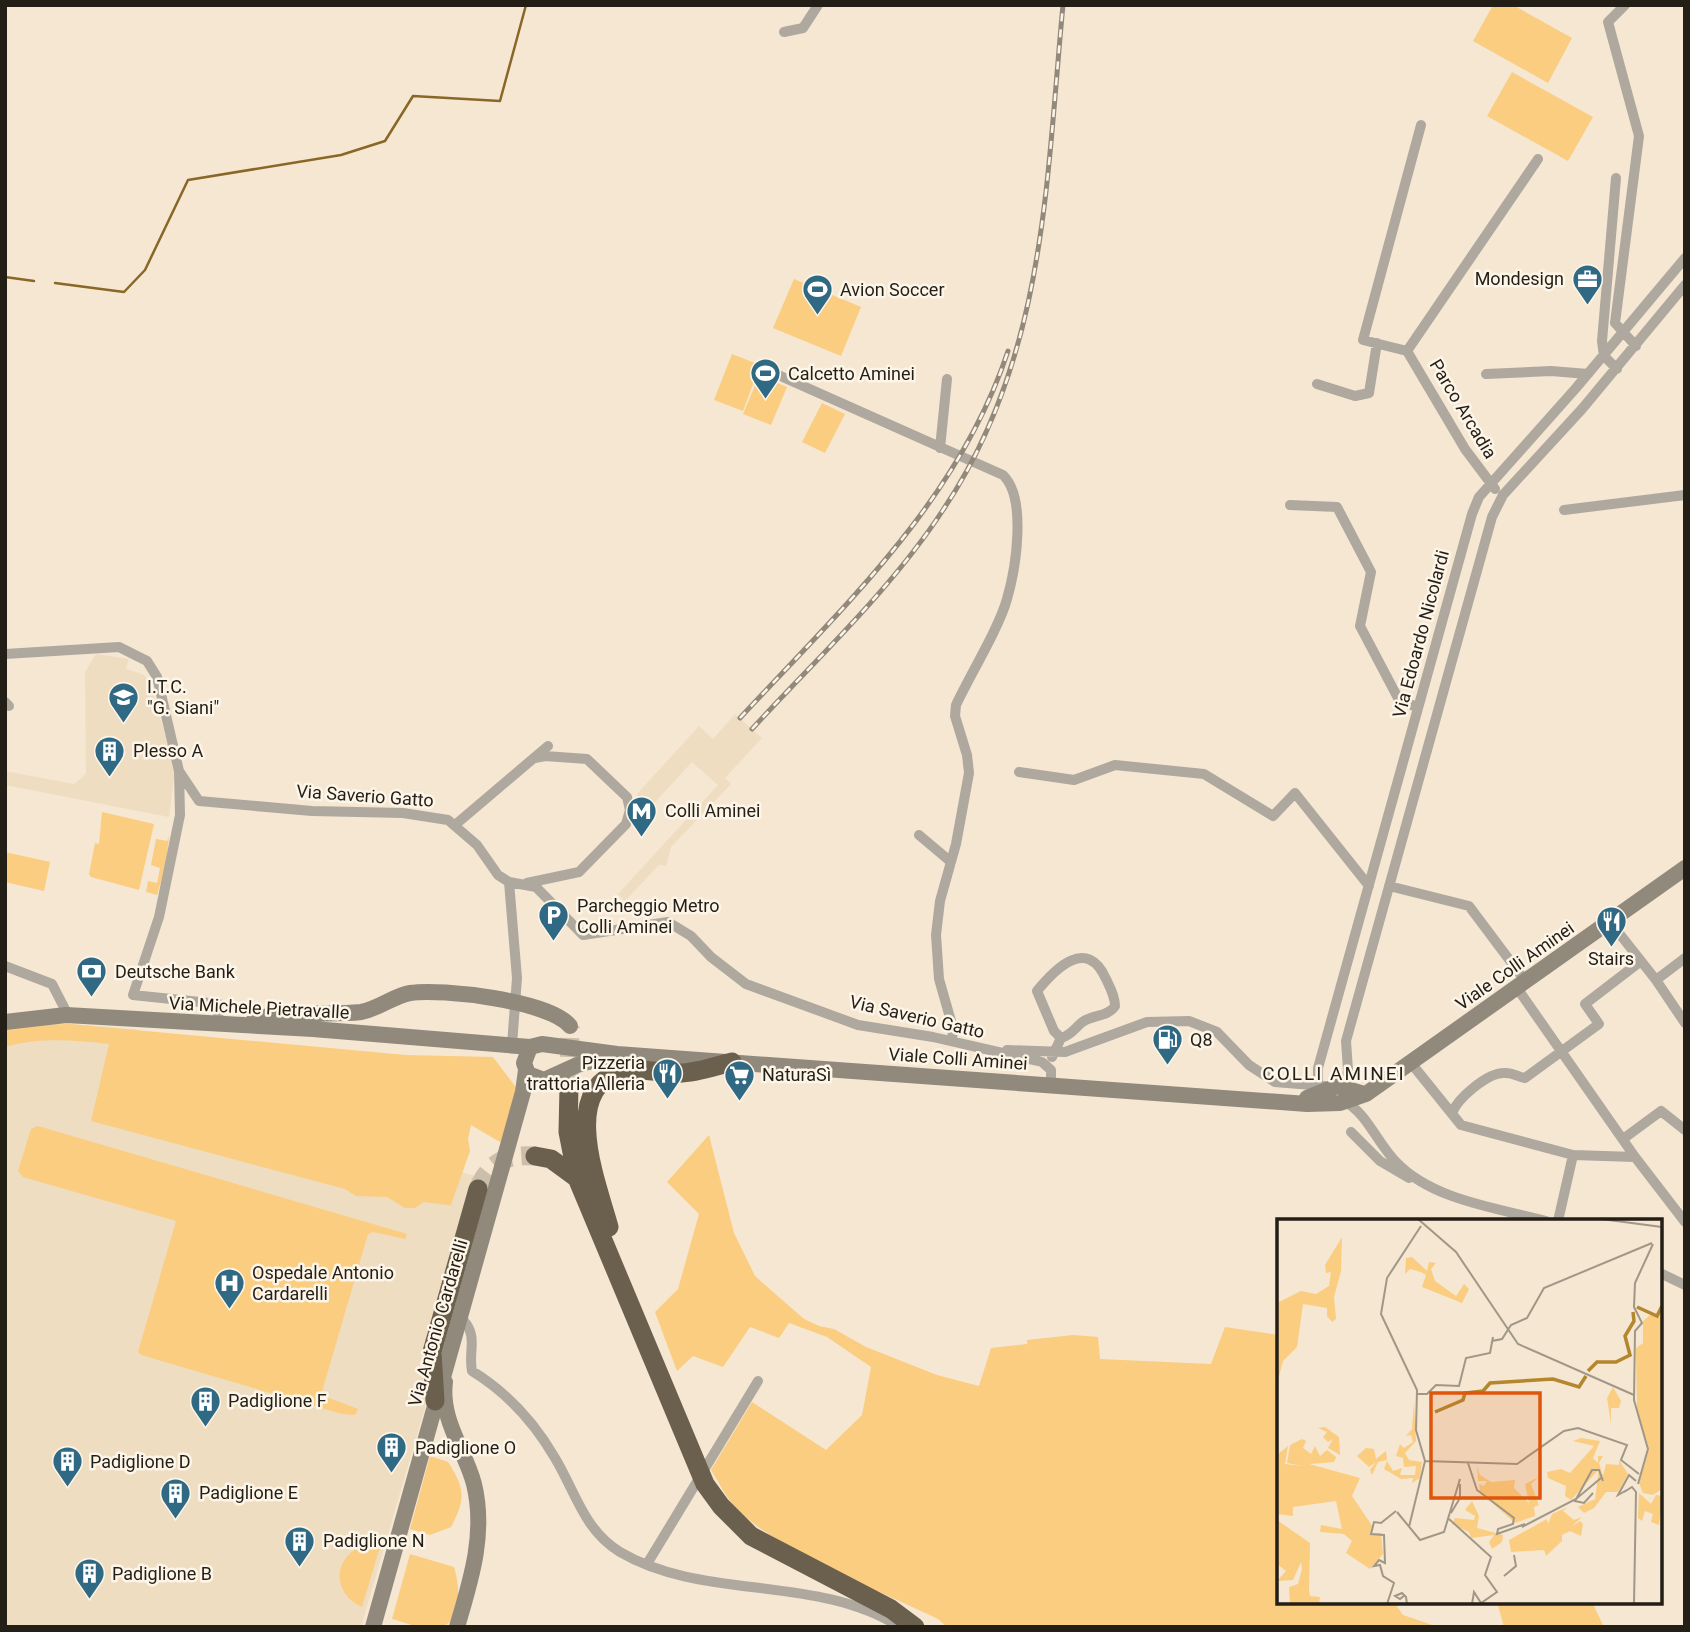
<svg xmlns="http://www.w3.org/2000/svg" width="1690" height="1632" viewBox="0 0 1690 1632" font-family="Roboto,sans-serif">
<rect width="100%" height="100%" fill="#f5e7d2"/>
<path fill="#efddc1" d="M96,654L129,659L126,669L144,675L150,682L175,770L169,817L5,785V771L74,784L86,774L85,672Z
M735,714L762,738L725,778L731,784L671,847L666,866L659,865L625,901L618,894L718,785L692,762L633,826L638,814L637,794L699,726L713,739Z
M70,1024L136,1029L448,1168L491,1181L361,1627H5V1030Z"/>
<path fill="#facd80" d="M1493,5H1513L1572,38L1548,83L1473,41Z
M1512,72L1593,117L1568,161L1487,116Z
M794,279L861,307L841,356L773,328Z
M732,354L760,365L743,411L714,400Z
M759,376L787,387L771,425L743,414Z
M822,403L845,414L825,453L802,442Z
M102,812L154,824L139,890L91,877L89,874L95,843L99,844Z
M169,836L166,865L157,895L146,892L148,881L157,883L160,868L151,865L156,839L167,841Z
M5,852L50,862L44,891L5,882Z
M70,1024L406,1055L493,1057L521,1094L508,1135L500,1142L471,1125L468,1139L470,1151L451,1205L455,1206L424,1202L415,1208H405L387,1197L356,1196L345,1189L91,1121L109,1044C74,1040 39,1037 5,1047V1030L30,1025Z
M38,1126L407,1234L405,1239L373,1232L368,1234L321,1395L358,1409L355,1415L342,1414L141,1355L138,1352L176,1221L23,1177L18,1171L31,1129Z
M709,1135L734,1233L755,1276L804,1319L819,1326L834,1329L866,1347L937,1375L979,1386L991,1348L1027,1344V1340L1073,1335L1098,1337L1100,1359L1211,1364L1225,1327L1279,1335V1602H1394L1403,1615L1438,1627H947L938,1619C884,1593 772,1548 734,1506C725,1495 718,1481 711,1470L752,1402L826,1450L862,1415L871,1367L827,1337L789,1323L779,1338L750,1327L723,1367L693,1356L677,1371L655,1312L678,1289L699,1214L667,1182Z
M430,1456L448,1462C465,1488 466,1499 451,1527L430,1535L410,1529Z
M369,1544L380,1547L362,1607C328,1592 335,1551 369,1544Z
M410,1554L454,1567C459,1583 464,1620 441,1627C425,1631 406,1623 392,1619Z
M1497,1602H1592L1604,1627H1504Z"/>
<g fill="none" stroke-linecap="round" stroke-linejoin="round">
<path stroke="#886727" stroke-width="2.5" d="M5,277L34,281
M55,283L124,292L145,270L188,180L341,155L385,141L413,96L500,101L526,5"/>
<path stroke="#cbbfac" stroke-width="19" stroke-dasharray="19 10" stroke-linecap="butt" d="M569,1086L570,1026
M478,1189C490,1162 506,1154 535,1156"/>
<path stroke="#aea89f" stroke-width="10" d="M1625,5L1608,22L1639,136L1615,323L1636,346
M784,32L803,28L818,5
M1616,178L1602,341L1604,356L1617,369
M1407,351L1363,340L1421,125
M1407,351L1538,159
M1407,351L1465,449L1495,489
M767,370L1003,475C1027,498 1016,568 1007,599C999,628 970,675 956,705L955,716L967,755L969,773L956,844L940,901L936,935L939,979L953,1028L952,1041
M1486,374L1551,371L1588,374
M1317,384L1355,396L1369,393L1377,343
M940,448L947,379
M1290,505L1337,507L1371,572L1360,626L1398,698L1418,708
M1564,510L1685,495
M5,654L119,647L147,661L157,677L179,771L180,815L159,917L133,995L219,1004L218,1024
M5,702L9,706
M179,771L199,801L312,811L403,813L448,820L477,845L498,875L509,882L536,887L583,935L668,922L691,936L711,957L746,984L858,1025L933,1037L1042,1062L1051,1070V1085
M1019,772L1074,780L1115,765L1204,774L1273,816L1295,793L1369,886
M455,825L548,746
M919,835L951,862
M509,882L517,978L512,1045
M527,883L579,872L626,824L630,810L627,797L587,759L545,756L535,758
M1389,886L1469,906L1526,982
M1611,923L1656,980L1685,1023
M5,966L52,984L68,1015
M1656,980L1685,958
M1517,988L1635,1157L1685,1222
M1007,1050L1065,1052L1147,1022L1189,1021L1217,1032L1249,1065L1275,1082L1324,1086
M1052,1057L1061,1038C1072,1035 1076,1026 1084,1021C1094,1015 1109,1016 1115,1006C1115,996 1110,987 1106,979C1087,936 1055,969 1037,991L1054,1031L1061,1038
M1411,1063L1461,1125L1573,1155L1635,1157
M1345,1090L1348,1070L1346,1041L1492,517L1503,495L1582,409L1685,285
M1318,1096V1068L1472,514L1479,497L1576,388L1685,258
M1344,1101C1367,1113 1377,1143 1396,1162C1432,1200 1497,1208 1546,1221
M1452,1113C1458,1098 1487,1073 1504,1073C1512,1072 1518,1077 1525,1078L1599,1024L1585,1004L1641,961
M1351,1132L1380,1161L1409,1178
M1623,1139L1661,1111L1685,1130
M1558,1221L1573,1155
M1660,1273L1685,1285
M464,1321C478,1337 468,1352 472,1371C508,1393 534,1422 555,1458C576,1493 584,1530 620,1552C703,1601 817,1574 900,1627
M647,1564L758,1381"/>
<path stroke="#91897c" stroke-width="16" d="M254,1020C283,1009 329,1016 361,1012C379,1009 393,996 410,993C442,988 550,1001 570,1026
M5,1022L66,1015L313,1029L530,1047
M617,1054L577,1065L544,1080L528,1074L524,1063L530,1047L542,1044L617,1054L1307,1104L1340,1103L1366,1094L1685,868
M1307,1098L1337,1086L1364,1094
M445,1382C440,1420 465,1450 474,1484C486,1533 471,1580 457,1627
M373,1627L523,1092L526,1070"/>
<path stroke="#6b5f4d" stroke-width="19" d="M569,1087L568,1132L577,1178L705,1484L721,1506L751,1536L891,1609L915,1627
M535,1156L551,1159L577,1178
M609,1227C598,1186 559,1090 620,1072C638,1067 660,1073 679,1073C697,1073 715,1066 732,1062
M435,1401L432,1352L478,1189"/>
<defs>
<path id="rail" d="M740,718C844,606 959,500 1008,351
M752,729C816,659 890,591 943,510C1046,357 1046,182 1063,5"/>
</defs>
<use href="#rail" stroke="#93897a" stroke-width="5"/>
<use href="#rail" stroke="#fdf5e8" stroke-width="2.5" stroke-dasharray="8" stroke-linecap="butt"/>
</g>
<defs>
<symbol id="office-pin" viewBox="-11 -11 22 30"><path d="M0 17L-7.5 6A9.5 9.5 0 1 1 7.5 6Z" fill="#306983" stroke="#fdf5e8"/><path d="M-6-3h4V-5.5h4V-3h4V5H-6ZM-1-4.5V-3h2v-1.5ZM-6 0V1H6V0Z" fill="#fff"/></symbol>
<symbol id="stadium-pin" viewBox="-11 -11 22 30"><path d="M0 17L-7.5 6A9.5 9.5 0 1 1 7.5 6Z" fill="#306983" stroke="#fdf5e8"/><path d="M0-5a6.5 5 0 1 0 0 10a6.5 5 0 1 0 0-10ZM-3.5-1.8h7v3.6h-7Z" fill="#fff"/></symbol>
<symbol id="school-pin" viewBox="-11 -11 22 30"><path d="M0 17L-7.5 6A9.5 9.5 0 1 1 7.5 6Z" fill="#306983" stroke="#fdf5e8"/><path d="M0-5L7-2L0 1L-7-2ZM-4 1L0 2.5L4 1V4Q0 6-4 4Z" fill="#fff"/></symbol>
<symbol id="building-pin" viewBox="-11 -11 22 30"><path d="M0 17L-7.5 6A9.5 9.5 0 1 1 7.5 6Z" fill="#306983" stroke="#fdf5e8"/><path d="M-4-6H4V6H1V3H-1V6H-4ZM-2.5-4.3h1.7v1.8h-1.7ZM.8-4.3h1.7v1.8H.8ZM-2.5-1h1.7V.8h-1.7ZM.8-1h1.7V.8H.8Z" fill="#fff"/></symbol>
<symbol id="metro-pin" viewBox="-11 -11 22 30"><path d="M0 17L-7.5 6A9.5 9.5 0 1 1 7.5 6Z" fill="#306983" stroke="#fdf5e8"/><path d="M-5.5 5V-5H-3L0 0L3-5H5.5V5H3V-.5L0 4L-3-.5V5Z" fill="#fff"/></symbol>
<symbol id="parking-pin" viewBox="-11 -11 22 30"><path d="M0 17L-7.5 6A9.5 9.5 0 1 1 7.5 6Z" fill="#306983" stroke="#fdf5e8"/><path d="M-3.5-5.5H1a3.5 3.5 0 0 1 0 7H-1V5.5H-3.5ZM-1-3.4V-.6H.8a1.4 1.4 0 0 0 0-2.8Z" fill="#fff"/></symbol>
<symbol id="restaurant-pin" viewBox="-11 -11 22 30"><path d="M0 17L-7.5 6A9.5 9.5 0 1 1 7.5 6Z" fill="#306983" stroke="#fdf5e8"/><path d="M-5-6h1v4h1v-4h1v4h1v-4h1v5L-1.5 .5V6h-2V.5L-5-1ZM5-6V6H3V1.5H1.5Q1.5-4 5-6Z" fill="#fff"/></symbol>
<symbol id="bank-pin" viewBox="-11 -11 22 30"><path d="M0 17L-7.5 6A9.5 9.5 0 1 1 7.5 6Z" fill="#306983" stroke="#fdf5e8"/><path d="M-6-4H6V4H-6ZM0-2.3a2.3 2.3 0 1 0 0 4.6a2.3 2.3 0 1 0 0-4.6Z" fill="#fff"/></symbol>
<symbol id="fuel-pin" viewBox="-11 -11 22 30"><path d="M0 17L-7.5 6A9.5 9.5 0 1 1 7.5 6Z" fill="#306983" stroke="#fdf5e8"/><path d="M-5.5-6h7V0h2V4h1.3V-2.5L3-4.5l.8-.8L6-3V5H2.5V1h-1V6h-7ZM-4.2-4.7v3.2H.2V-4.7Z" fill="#fff"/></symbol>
<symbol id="supermarket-pin" viewBox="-11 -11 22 30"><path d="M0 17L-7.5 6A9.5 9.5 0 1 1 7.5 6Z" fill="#306983" stroke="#fdf5e8"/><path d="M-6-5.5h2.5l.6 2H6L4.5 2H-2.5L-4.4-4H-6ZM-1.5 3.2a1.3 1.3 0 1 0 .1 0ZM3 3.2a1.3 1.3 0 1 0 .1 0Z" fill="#fff"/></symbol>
<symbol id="hospital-pin" viewBox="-11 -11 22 30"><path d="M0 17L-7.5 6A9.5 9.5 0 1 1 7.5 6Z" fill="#306983" stroke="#fdf5e8"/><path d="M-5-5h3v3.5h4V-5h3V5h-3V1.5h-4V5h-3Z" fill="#fff"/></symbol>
</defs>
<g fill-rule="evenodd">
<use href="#office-pin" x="1570" y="262" width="35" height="47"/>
<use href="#stadium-pin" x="800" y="272" width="35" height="47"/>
<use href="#stadium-pin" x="748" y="356" width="35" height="47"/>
<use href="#school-pin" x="106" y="680" width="35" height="47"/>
<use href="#building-pin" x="92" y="734" width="35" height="47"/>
<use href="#metro-pin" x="624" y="794" width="35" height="47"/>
<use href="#parking-pin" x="536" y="898" width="35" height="47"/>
<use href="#restaurant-pin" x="1594" y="904" width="35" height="47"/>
<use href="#bank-pin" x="74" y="954" width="35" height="47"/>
<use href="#fuel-pin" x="1150" y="1022" width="35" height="47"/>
<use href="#restaurant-pin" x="650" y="1056" width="35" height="47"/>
<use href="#supermarket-pin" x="722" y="1058" width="35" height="47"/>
<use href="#hospital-pin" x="212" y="1266" width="35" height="47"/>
<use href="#building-pin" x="188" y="1384" width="35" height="47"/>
<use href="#building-pin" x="374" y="1430" width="35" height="47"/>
<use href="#building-pin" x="50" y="1444" width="35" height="47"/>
<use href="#building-pin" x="158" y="1476" width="35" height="47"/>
<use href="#building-pin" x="282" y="1524" width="35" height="47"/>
<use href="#building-pin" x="72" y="1556" width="35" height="47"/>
</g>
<g text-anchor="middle" stroke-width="5" stroke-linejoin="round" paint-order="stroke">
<g font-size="18" fill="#231e16" stroke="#fdf5e8" text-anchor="start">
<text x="1564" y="285" text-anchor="end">Mondesign</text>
<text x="840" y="296">Avion Soccer</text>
<text x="788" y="380">Calcetto Aminei</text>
<text x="147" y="693">I.T.C.<tspan x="147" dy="21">"G. Siani"</tspan></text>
<text x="133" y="757">Plesso A</text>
<text x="665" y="817">Colli Aminei</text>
<text x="577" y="912">Parcheggio Metro<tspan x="577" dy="21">Colli Aminei</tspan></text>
<text x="1611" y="965" text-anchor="middle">Stairs</text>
<text x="115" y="978">Deutsche Bank</text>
<text x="1190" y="1046">Q8</text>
<text x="645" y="1069" text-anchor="end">Pizzeria<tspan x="645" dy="21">trattoria Alleria</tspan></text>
<text x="762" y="1081">NaturaSì</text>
<text x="252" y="1279">Ospedale Antonio<tspan x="252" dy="21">Cardarelli</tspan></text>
<text x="228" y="1407">Padiglione F</text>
<text x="415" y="1454">Padiglione O</text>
<text x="90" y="1468">Padiglione D</text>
<text x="199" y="1499">Padiglione E</text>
<text x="323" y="1547">Padiglione N</text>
<text x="112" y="1580">Padiglione B</text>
</g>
<g font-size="18" fill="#231e16" stroke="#fdf5e8">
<text transform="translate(1463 409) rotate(59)" y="6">Parco Arcadia</text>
<text transform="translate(1421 634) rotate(-75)" y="6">Via Edoardo Nicolardi</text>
<text transform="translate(365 796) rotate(4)" y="6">Via Saverio Gatto</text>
<text transform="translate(1515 966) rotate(-35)" y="6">Viale Colli Aminei</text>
<text transform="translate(259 1008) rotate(3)" y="6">Via Michele Pietravalle</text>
<text transform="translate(917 1017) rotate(13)" y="6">Via Saverio Gatto</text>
<text transform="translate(958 1059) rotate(4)" y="6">Viale Colli Aminei</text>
<text transform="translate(438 1323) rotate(-74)" y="6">Via Antonio Cardarelli</text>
</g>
<g font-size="19" letter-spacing="2" fill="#231e16" stroke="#fdf5e8">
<text x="1334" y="1080">COLLI AMINEI</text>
</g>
</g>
<g transform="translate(1277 1219)">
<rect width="385" height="385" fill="#f5e7d2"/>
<path d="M65,18L64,52L57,78L59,100L55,103L50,97V89L26,85L20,128L6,142L0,165V84L24,72L39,75L52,67L54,53L49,54L48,46ZM135,38L150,52L152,43L159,44L154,50L158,62L179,77L187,65L192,70L185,84L145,68L149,56L144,53L133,50L128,55L129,39ZM385,89V270L376,276L366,274L362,264L372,230L360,190L359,129L366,124V102L373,96L380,98ZM336,168L344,182L342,189H334V205L330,179ZM137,183L139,222L128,234L132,241L145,243L143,259L135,264L136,259L124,260L107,250L110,242L116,252L125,249L123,256H138L139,247L127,248L126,239L119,237L123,225L127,229L136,223L134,216L129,217L135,210ZM48,208L62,218L63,236L51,229L56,220L51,223L46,218L50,213L41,209ZM304,219L323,222L316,239L321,244V237H326L322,244L326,257L329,245L342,246V241L351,255L341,273H329L317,289L307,294L301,288L318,280L322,250L294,281L288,277L289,267L271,259L270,253L284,250L293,254L317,227L296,222ZM25,220L29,222L26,229L34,235L38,227L43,237L50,231L59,238L57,243L32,245L83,259L75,277L96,308L93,315L104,314L106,335L93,350L69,334L75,322L67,315L43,313L44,306L65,310L59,282L16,288V297L0,295L1,235L11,227L8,245L26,247L10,244L13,226ZM89,229L97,230L99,240L109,232L110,241L101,243L95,256L93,251L99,243L92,248L80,237ZM200,247L203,256L214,263L238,261L237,269L252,284L248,265L262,258L254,265L262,286L257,288L258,297L238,304L203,273L202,265L207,267L210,262H201ZM362,274L374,285L379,276L385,277L382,306L374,303L376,295L368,292L365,302L361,299ZM195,282L202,297L200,309L226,316L225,323L215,330L212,323L217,316L194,319L192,313L175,305L178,299L197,301L198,297L188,291ZM291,288L286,292L297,301L305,298L294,308L303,302L306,305L304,317L293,312L285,316V322L269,337L267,331L234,333L232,321L270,300L271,305L275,295ZM0,301L33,324L32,372L33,377L43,378L42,385H13L12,368L21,365L25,350L24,343L16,361L0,362L9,352L0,345Z" fill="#facd80"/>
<path fill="none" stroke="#b4862e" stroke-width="3.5" d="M360,88L380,97L385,87M311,152L320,143H339L353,136L348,117L357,102L356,93M158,193L186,181L188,174L206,172L213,164L276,160L302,168L309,157"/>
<path fill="none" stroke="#a19787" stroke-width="2" d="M141,0L179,33L241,125L357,176M324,0L385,8M144,7L110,59L104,95L140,171L139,211L148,242M215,122L225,120L234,106L250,99L267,69L375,24M140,175H150L159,166L182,167L189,139L213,134L216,118M148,242L240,245L287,212L301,209L350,226L344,241L362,255M191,244L200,271L237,299L236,305L221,310L220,315L248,305M361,265L371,230L357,181L358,112L365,104L357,88L358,64L376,25M350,271L341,276L352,256L359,262M347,273L355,268L359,273L357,385M316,274L307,284L298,282L315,251H322L326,262M120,293L143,321L167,313L183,260M174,294L183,279V265M172,300L214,338L208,356L220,373L204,384L197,373L195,385M132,308L148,242M245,308L299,280L324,259M227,357L239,347L237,336M128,376L123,380L118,377L125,374L129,378L130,385M110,385L117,364L106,357L103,346L97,347L102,341L108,344L107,316L94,315L97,303L104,304L119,292"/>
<path fill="#de560c" fill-opacity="0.15" stroke="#de560c" stroke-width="3.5" d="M154,174H263V279H154Z"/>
<rect width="385" height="385" fill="none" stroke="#231e16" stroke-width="3.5"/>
</g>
<rect width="1690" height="1632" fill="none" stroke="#231e16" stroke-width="14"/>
</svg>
